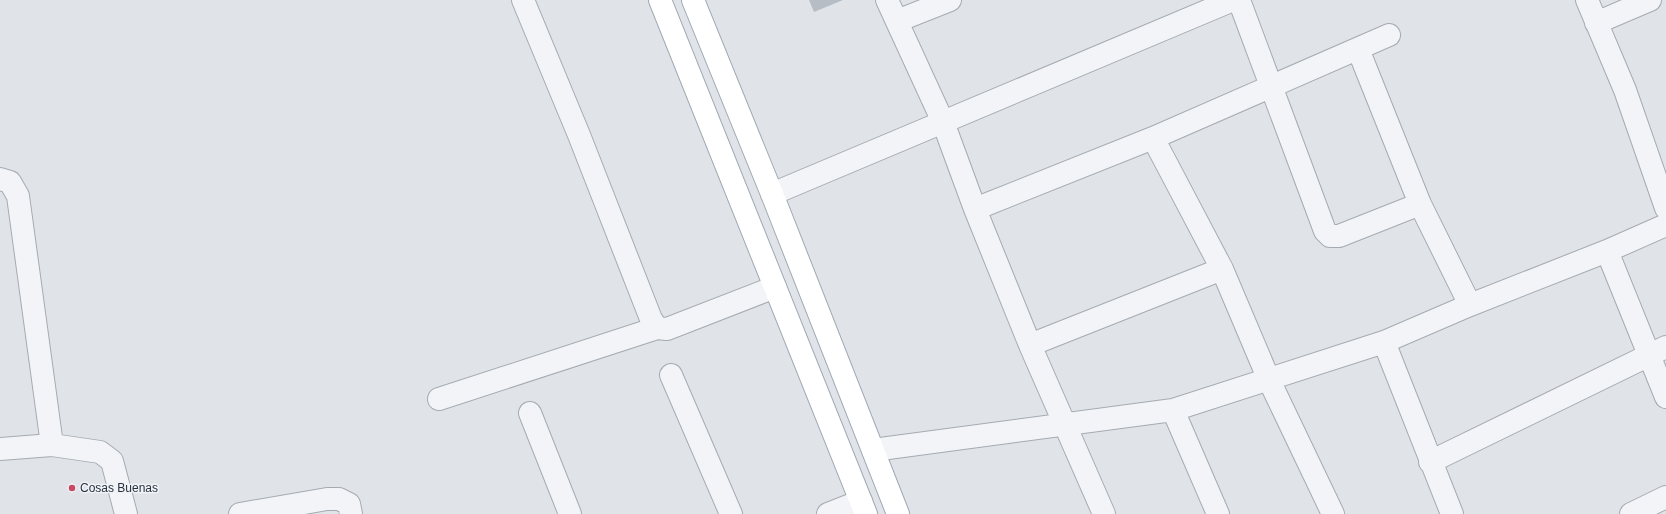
<svg xmlns="http://www.w3.org/2000/svg" width="1666" height="514" viewBox="0 0 1666 514" font-family="Arial,sans-serif">
<rect width="100%" height="100%" fill="#e0e4e8"/>
<path fill="#b7bdc5" d="M809,0H843L814,12Z"/>
<g fill="none" stroke-linecap="round" stroke-linejoin="round">
<defs>
<path id="street" d="M523,0L579,135L651,319L657,328L667,329L775,287
M887,0L943,122L975,209L1030,345L1104,514
M1239,0L1325,231L1330,236H1339L1420,204
M1587,0L1625,90L1666,208
M897,21L950,0
M1596,23L1650,0
M1358,49L1420,204L1470,305
M1153,138L1222,269L1269,380L1333,514
M0,179L10,182L18,196L52,445
M772,194L1233,0
M975,209L1153,138L1389,35
M1607,251L1666,397
M1384,342L1452,514
M1030,345L1222,269
M671,375L731,514
M439,399L657,328
M1173,410L1218,514
M530,413L570,514
M0,449L52,445L100,452L112,461L126,514
M873,450L1173,410L1384,342L1470,305L1607,251L1666,225
M1430,462L1666,347
M240,514L327,499H339L349,504L351,514
M828,514L861,501
M1631,514L1666,497"/>
<path id="primary" d="M660,0L866,514
M693,0L772,194L898,514"/>
</defs>
<use href="#street" stroke="#a5abb2" stroke-width="24"/>
<use href="#primary" stroke="#9fa9b4" stroke-width="24"/>
<use href="#street" stroke="#f2f4f7" stroke-width="22"/>
<use href="#primary" stroke="#fff" stroke-width="22"/>
</g>
<circle fill="#c94863" stroke="#eff2f6" stroke-width="1.5" cx="72" cy="488" r="4"/>
<g text-anchor="middle" stroke-width="3" stroke-linejoin="round" paint-order="stroke">
<g font-size="12" fill="#29323f" stroke="#eff2f6" text-anchor="start">
<text x="80" y="492">Cosas Buenas</text>
</g>
</g>
</svg>
